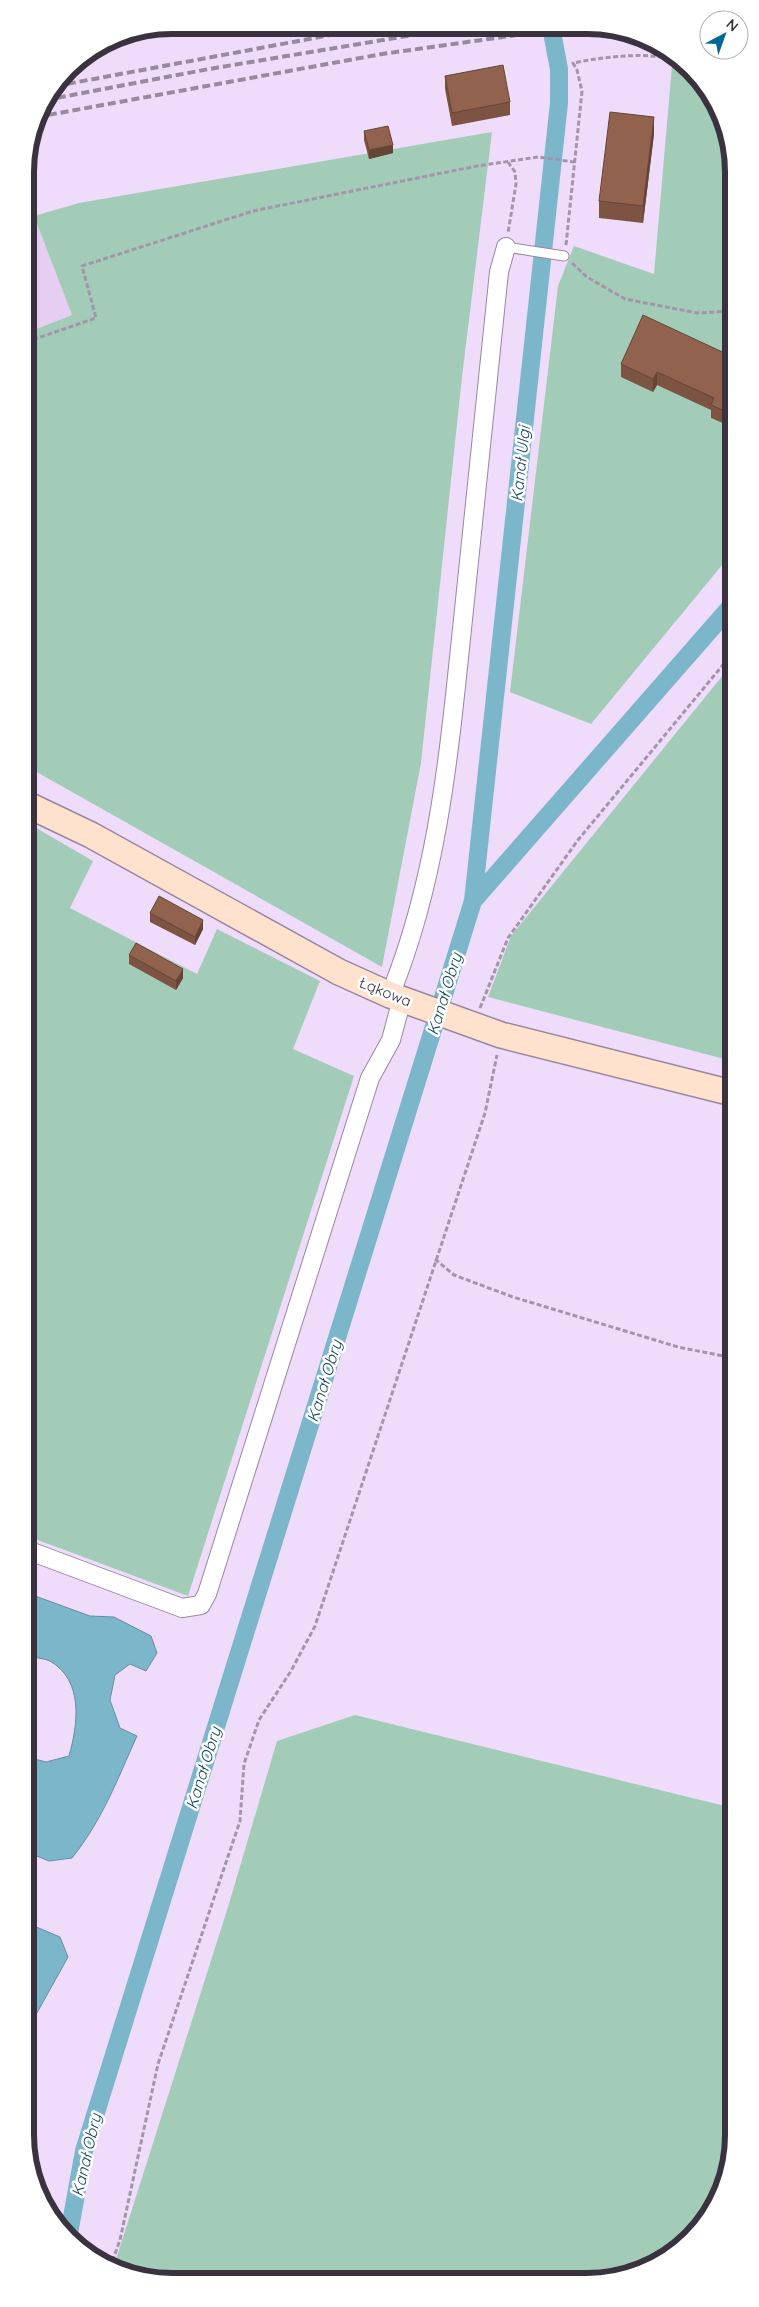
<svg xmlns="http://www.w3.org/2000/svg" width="759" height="2307" viewBox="0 0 759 2307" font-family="Quicksand,sans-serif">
<rect width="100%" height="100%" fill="#efdcfa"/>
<path fill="#e5cef2" d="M34,216L72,315L26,333L25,218Z"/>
<path fill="#a2ccb8" d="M673,54L691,68L719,107L731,144L732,553L591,724L510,692L558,286L574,246L654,274Z
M492,132L462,377L421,763L382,967L26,766V333L72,315L34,216L79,203Z
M732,664V1061L488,997L511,936Z
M26,822L93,861L70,908L197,974L217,929L320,981L293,1049L354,1076L188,1596L27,1536Z
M355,1715L733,1808L734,2144L723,2191L697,2232L660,2262L615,2279H144L113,2269L228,1907L277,1741Z"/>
<path fill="#7bb6cb" stroke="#688ea1" d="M27,1593L90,1616L114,1617L151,1636L157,1653L146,1671L130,1664L115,1675L110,1700L120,1728L137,1736C117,1780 103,1819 72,1858L49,1861L27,1852V1757L46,1762L69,1756C78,1724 84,1681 50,1661C44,1658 34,1658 27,1656Z
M27,1923L60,1937L68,1957L28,2029Z"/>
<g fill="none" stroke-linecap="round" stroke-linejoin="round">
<path stroke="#7bb6cb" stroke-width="18" d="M473,901L559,103V69L551,27
M68,2239L84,2151L473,901L732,605"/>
<defs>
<path id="lane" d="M506,247L564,256"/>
<path id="street" d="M390,995C438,878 449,753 462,629C475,510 487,391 499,272L506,247
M27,1550L182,1608L201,1605L207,1594L370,1078L391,1040L402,999"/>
<path id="secondary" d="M26,804L91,835L339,972L390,995L501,1035L732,1093"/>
</defs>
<use href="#lane" stroke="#9887a2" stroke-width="11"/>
<use href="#street" stroke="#9887a2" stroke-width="20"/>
<use href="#secondary" stroke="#9887a2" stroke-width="28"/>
<path stroke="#a395ab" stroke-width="3" stroke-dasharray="5 2.5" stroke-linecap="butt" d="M508,162L515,172L516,184L508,233
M566,245L582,91L577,70L573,63C609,56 645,52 681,60
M572,263L587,277L625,299L697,313L731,311
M26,342L96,318L82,266L253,211L477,166L538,157L574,162
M480,1008L508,938L578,840L732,654
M435,1259L454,1275L513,1297L678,1347L733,1358
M110,2268L120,2240L158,2064L240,1821L244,1764L259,1720L291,1671L315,1626L485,1113L497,1055"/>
<use href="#lane" stroke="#fff" stroke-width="9"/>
<use href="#street" stroke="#fff" stroke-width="18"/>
<use href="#secondary" stroke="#fee2cd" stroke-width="25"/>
<path stroke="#97899e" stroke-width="4" stroke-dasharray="8 4" stroke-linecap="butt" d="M56,86L379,26
M46,100L209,69L461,27
M37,117L382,54L567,28"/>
</g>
<path fill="#7d5443" d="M445,76L510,102V115L452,126L445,89Z
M364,131L393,153L369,159L364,140Z
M654,134L643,223L599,218V201Z
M731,356L732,427L711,418V410L657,385L653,392L621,377V364Z
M150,913L203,929L195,945L150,922Z
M129,955L183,978L176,990L129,964Z"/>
<path fill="#664537" d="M654,117V134L643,223V206Z
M393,145V153L369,159V150Z
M657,372V385L653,392V379Z
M203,920V929L195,945V937Z
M183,969V978L176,990V981Z"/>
<path fill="#91624e" stroke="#664537" d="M503,65L510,102L452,113L445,76Z
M610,112L654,117L643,206L599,201Z
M388,126L393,145L369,150L364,131Z
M643,315L731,356L732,414L711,405L714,398L657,372L653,379L621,364Z
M159,896L203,920L195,937L150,913Z
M136,943L183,969L176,981L129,955Z"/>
<g text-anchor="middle" stroke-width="5" stroke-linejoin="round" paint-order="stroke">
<g font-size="15" fill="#3a323e" stroke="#fff">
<text transform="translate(385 992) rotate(22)" y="5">Łąkowa</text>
</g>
<g font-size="16" font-style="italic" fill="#134656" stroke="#fff">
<text transform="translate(520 464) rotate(-84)" y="6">Kanał Ulgi</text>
<text transform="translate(444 994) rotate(-73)" y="6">Kanał Obry</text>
<text transform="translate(324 1381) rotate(-73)" y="6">Kanał Obry</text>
<text transform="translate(203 1768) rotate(-73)" y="6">Kanał Obry</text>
<text transform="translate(86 2155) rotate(-77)" y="6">Kanał Obry</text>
</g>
</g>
<path d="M0 0H759V2307H0ZM172 34H587A138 138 0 0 1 725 172V2135A138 138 0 0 1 587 2273H172A138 138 0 0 1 34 2135V172A138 138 0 0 1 172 34Z" fill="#fff" fill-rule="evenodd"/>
<path fill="none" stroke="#3a323e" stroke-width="6" d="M172 34H587A138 138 0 0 1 725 172V2135A138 138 0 0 1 587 2273H172A138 138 0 0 1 34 2135V172A138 138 0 0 1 172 34Z"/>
<g transform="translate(724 35) rotate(41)"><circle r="24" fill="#ffffff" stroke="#b0adb2"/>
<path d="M0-4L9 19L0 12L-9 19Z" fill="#006895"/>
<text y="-8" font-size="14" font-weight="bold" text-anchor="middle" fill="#3a323e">N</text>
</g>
</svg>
